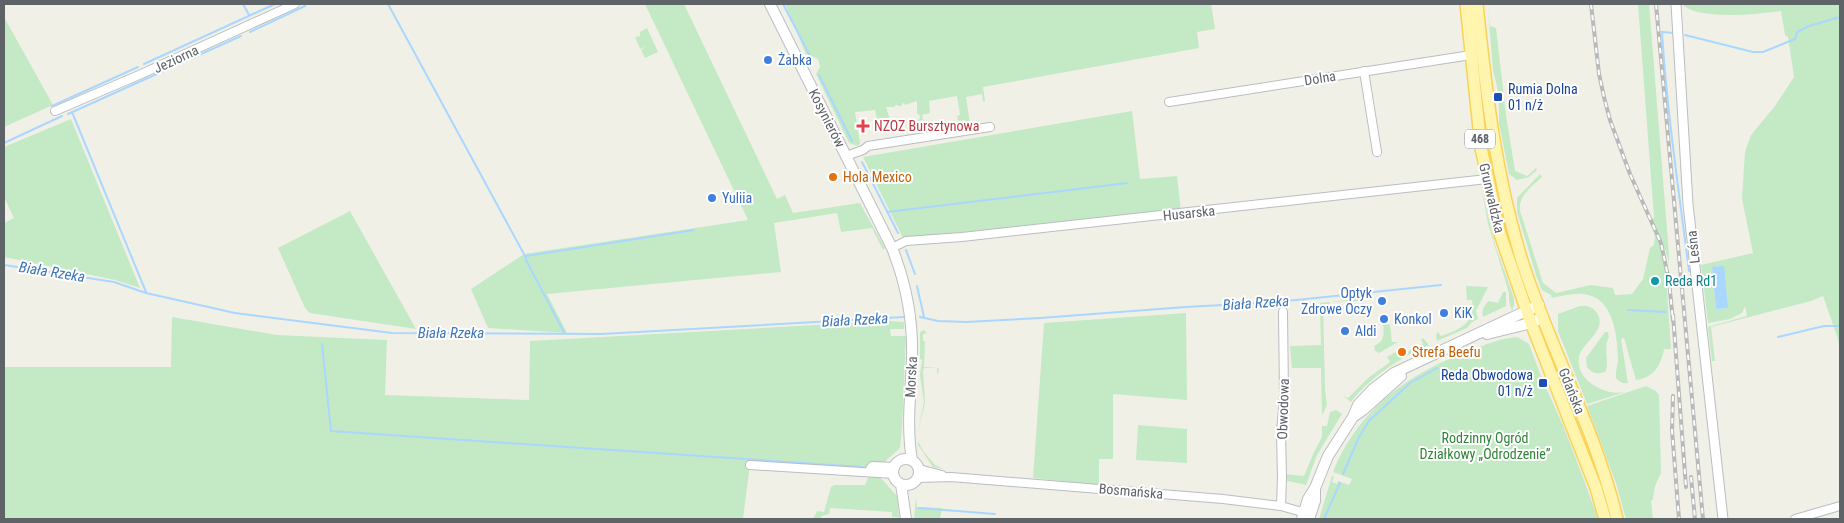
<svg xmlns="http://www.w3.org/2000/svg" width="1844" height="523" viewBox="0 0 1844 523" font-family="'Roboto Condensed',sans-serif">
<rect width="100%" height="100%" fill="#f1f0e7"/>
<path fill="#c3eac4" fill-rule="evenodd" d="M645,4H684L777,199L785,195L793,213L860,203L885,248L883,250L872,228L841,232L837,213L774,223L781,272L547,294L567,333L488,328L471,289L524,254L748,220Z
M785,4H1211L1215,29L1197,32L1199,48L983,87L985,101L983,102L982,94L966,97L970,124L965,120L958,121L957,116L960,115L957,96L929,101L930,113L922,115L923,120L918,121L920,118L919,114H917V101L905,105L904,103L902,104V106H898L897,105H895V107H886L890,120L889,121L890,127L903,125L904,130L889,132L887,121L881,122L882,128L879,129L875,110L855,112L860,143L858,146L849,143L816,74L820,67L818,59L806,54Z
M1638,4H1649L1669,254V263L1665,249H1662L1666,276L1671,349H1664C1661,366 1653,378 1636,380L1624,338L1621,339L1628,383C1623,384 1619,382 1616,378C1615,371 1618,366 1618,359C1617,335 1614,297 1583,294C1573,293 1562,296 1552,298L1551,295L1542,290L1537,278L1517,212V198L1540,174L1542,177C1532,186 1518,196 1520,211L1543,283L1556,293L1591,285L1613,288L1615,295L1632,294L1643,279L1650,248L1654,245L1655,233L1649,220L1654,218Z
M1684,4H1840V345L1823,296L1811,301L1711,327L1715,361H1712L1708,327L1747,316L1745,306L1742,313L1730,319L1708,323L1701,265L1753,253L1742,199L1745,152L1751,135L1775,106L1794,77L1788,37L1785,35L1781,11C1758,14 1702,20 1684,6ZM1712,267L1728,308H1727L1716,309Z
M1488,9L1490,26L1496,28L1506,115L1515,171L1527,176L1536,168L1537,170L1529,177L1517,180L1509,174L1499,123V95L1493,70Z
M4,17L53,105L4,127Z
M647,28L658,52L645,58L641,50L646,47L640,49L635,37L640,36V32Z
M1132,111L1140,179L1177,176L1181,211L903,238L863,157Z
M71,119L140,288L115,280L4,257V223L14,218L4,197V147Z
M1482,191L1495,245L1514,298V305L1512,311L1509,301V293L1488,224Z
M350,211L416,329L310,313L305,308L278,248Z
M1466,286L1488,287L1476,311L1478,319L1472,322L1467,328L1437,341L1436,335L1438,332L1441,336C1459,330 1476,323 1472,300H1467Z
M1503,292H1506V306L1483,317C1481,311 1484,305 1489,301L1498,303Z
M1358,299V301L1330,302L1329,305H1323L1325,390L1327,405L1322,415L1321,368H1292L1290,346L1321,345L1320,303Z
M1580,306C1587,305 1593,307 1597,313C1608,331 1582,342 1579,357C1575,381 1606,396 1625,392L1587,404L1558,331V314Z
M1186,313L1187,400L1113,394V459H1099V485L1033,478L1044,323Z
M172,317L277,335L387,340L385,395L529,400L530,341L888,321L904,322V329H890L891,336H906L902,426L900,448L881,465L867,466L866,470L750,464L743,519H4V367H171Z
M1383,323L1390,325L1392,342H1398L1379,353L1375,351L1374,346C1385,341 1384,334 1383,323Z
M924,330L927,333L923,334V341H925L924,367L939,368L938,374L937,373V368H925L923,369L925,403L918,432V441L923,451L935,465L944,469L933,467L918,445V432L924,402L920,375L922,360L920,359V332Z
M1605,332H1608L1609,337C1603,347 1609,360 1606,371C1599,375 1592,374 1587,367L1586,358Z
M1517,337L1529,344L1542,379L1563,425L1584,480L1598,519H1319L1332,476L1334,477L1332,482L1337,484L1338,481L1349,485L1352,479L1333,472L1335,467C1361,407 1410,373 1469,351C1484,345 1501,338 1517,337Z
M1423,338L1429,345C1400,358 1371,376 1351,402L1343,396L1348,398L1368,378L1390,362L1387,357L1397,351L1401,355L1423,344L1421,340Z
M1646,386L1656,391L1659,395L1661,473L1655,486L1653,499L1651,501L1653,519H1626L1616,483L1587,406Z
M1336,410L1342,414L1317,455L1306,485L1284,480V474L1304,476L1314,452L1322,437V426H1327L1330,412Z
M1138,425L1187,429V463L1136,460Z
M869,475L880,477L897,496L899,519L897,517H892V512L830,508L829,514L822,516L819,519H813L817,511L824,512L831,487L834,485H865Z
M916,498L917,507L942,508L940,519H914Z"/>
<path fill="#aad7ff" d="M1724,266L1728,308L1716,309L1712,267Z"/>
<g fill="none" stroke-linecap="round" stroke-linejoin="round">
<path stroke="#aad7ff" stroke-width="2" d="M243,4L249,15
M388,4L525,256L527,262L565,334
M783,4L809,54
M250,32L305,6
M1673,33L1662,32C1667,112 1679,192 1689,271
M1685,35L1753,52H1763L1795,39L1797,32L1809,26L1840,17
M144,64L275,4
M819,75L852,141
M52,106L138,67
M72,112L146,292
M68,114L241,36
M4,143L62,116
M862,162L898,233
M887,212L1127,183
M906,250L915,274
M526,256L694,230
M4,265L114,282L146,293L235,313L392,333L602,334L904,317
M917,286L924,317
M1628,310L1666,312
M920,317L938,321L966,322L1040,318L1186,307L1277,302L1441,285
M1778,337L1824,326H1840
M322,344L331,431L862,467
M1343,474L1359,437L1369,421L1410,383L1437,368
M919,508L995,514
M1324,519L1340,483"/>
<defs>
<path id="minor" d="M1364,71L1377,152
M1169,102L1471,55
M55,111L139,75L295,4
M846,156L863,150L868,146L990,127
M892,248L906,241L962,237L1487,179
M750,465L894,474
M919,469L942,475
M868,472L872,466L895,467
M918,478L951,477L1223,499L1281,506L1309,514
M1281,506L1282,477L1281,433L1284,396L1283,312
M1795,519L1840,506"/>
<path id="tertiary" d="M1676,4L1688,204L1723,519"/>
<path id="secondary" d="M770,4L892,248C906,283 913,319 912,357C911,392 906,425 912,460
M1487,334L1531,323L1543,317
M1353,417L1363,410L1401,376
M893 472a13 13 0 1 1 26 0a13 13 0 1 1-26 0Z
M901,484L906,519
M1302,519L1308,499L1315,488L1328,456L1353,417L1358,405L1373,389L1394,373L1539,305
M1309,519L1315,501V489"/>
<path id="primary" d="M1466,4L1481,148L1500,234L1531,323L1596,488L1605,519
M1477,4C1486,92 1496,179 1523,264C1551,350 1596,431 1617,519"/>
</defs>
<use href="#minor" stroke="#babdc1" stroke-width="10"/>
<use href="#tertiary" stroke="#babdc1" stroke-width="11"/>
<use href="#secondary" stroke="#bbbec3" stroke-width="12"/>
<use href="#primary" stroke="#fad258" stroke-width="14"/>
<use href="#minor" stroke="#fff" stroke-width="8"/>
<use href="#tertiary" stroke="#fff" stroke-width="9"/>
<use href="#secondary" stroke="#fff" stroke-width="10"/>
<use href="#primary" stroke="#fff5af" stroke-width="11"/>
<defs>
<path id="rail" d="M1591,4L1599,74L1604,97L1610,120L1630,174L1661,243L1669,281L1673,321
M1656,4L1703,519
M1673,315L1686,487
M1673,396L1672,430L1679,519
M1691,477L1695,519"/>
</defs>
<use href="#rail" stroke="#b8b9b9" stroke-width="4"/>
<use href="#rail" stroke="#fff" stroke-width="2" stroke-dasharray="5.5" stroke-linecap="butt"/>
</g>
<g fill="#3f7fe0" stroke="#fff" stroke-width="2">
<circle cx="768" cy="60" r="5"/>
<circle cx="712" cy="198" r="5"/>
<circle cx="1382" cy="301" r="5"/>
<circle cx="1444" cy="313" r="5"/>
<circle cx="1384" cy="319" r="5"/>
<circle cx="1345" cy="331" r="5"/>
</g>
<g fill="#1a4fb4" stroke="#fff" stroke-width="2">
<rect x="1493" y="92" width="10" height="10" rx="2.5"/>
<rect x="1538" y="378" width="10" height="10" rx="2.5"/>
</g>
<path fill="#e0444e" stroke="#fff" stroke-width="2" d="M860.5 118.5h5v5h5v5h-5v5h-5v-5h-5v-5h5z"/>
<g fill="#e8710a" stroke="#fff" stroke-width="2">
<circle cx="833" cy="177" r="5"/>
<circle cx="1402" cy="352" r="5"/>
</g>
<circle fill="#0f9aa8" stroke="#fff" stroke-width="2" cx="1655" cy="281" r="5"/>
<g text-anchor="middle" stroke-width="4" stroke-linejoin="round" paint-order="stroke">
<rect fill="#fff" stroke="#8e9295" stroke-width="1" x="1465" y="129.5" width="30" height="19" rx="4"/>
<g font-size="12" font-weight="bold" fill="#5e6368">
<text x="1480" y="143">468</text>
</g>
<g font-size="14" fill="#5e6368" stroke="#fff">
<text transform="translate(176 59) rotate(-25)" y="5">Jeziorna</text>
<text transform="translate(1320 78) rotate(-9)" y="5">Dolna</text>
<text transform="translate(827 118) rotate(63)" y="5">Kosynierów</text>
<text transform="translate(1492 198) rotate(77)" y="5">Grunwaldzka</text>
<text transform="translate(1189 213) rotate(-6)" y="5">Husarska</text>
<text transform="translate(1693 247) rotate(-96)" y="5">Leśna</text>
<text transform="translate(911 377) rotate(-87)" y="5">Morska</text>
<text transform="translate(1572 391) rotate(68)" y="5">Gdańska</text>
<text transform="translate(1283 409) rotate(-88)" y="5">Obwodowa</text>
<text transform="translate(1131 491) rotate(5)" y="5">Bosmańska</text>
</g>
<g font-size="14" fill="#366cbe" stroke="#fff" text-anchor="start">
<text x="778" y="65">Żabka</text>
<text x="722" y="203">Yuliia</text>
<text x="1372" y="298" text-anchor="end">Optyk<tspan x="1372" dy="16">Zdrowe Oczy</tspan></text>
<text x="1454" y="318">KiK</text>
<text x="1394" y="324">Konkol</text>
<text x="1355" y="336">Aldi</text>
</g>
<g font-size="14" fill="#164399" stroke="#fff" text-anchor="start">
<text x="1508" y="94">Rumia Dolna<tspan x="1508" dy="16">01 n/ż</tspan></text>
<text x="1533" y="380" text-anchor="end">Reda Obwodowa<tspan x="1533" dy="16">01 n/ż</tspan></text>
</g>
<g font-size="14" fill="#be3a42" stroke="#fff" text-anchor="start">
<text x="874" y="131">NZOZ Bursztynowa</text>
</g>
<g font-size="14" fill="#c56008" stroke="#fff" text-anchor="start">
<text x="843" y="182">Hola Mexico</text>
<text x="1412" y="357">Strefa Beefu</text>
</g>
<g font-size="14" fill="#0d838f" stroke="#fff" text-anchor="start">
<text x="1665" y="286">Reda Rd1</text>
</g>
<g font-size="14" fill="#308537" stroke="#fff">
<text x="1485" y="443">Rodzinny Ogród<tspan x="1485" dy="16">Działkowy „Odrodzenie”</tspan></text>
</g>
<g font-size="15" font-style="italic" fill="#3e76b8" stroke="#fff">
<text transform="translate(52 272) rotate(9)" y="5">Biała Rzeka</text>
<text transform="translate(1256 303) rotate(-4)" y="5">Biała Rzeka</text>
<text transform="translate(855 320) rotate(-3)" y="5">Biała Rzeka</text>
<text x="451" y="338">Biała Rzeka</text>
</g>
</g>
<rect width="1844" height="523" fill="none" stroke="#5e6368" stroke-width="10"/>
</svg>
